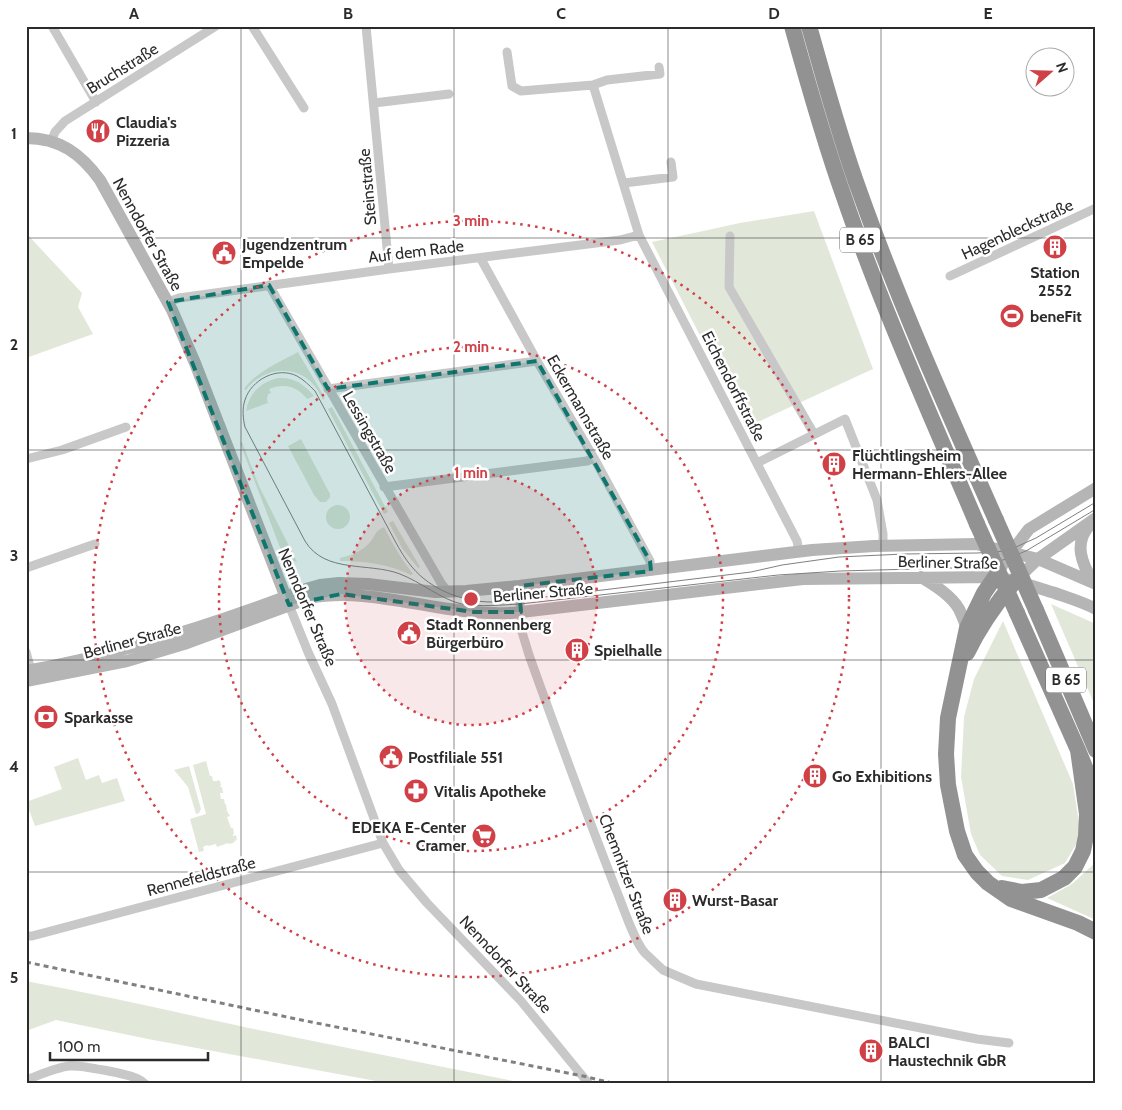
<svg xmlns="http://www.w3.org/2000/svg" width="1122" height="1110" viewBox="0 0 1122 1110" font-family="Cabin,sans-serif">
<rect width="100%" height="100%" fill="#fff"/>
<path fill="#e1e8da" d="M814,211L873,369L747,427L652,242L740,223Z
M26,233L82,293L78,307L93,334L26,358Z
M298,352L325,398L323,400C320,394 317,388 312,383C293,363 261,369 246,390L244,389C257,371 280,362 298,352Z
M278,378C294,377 304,384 314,396L307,399C297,386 284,383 269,389L271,393L268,394L267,399L268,403L246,411C249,393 261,382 278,378Z
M332,407L388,512L384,514L328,409Z
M301,439L330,494V497L326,502H320L314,495L288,446Z
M242,442L259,486L297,562L287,559L281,550L240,443Z
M326 517a12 12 0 1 1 24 0a12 12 0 1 1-24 0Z
M393,521L420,567L418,568L402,548L389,523Z
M384,527C393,544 401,559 413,574L411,575C389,564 365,561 340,561V558C352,555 363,551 371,541C376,534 375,531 384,527Z
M1051,604L1096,624V708Z
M1003,621L1073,784L1081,836L1065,863L1028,880L1002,876L980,855L971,834L961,777L964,717L974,679Z
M78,758L86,780L99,775L102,783L117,778L125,801L35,826L26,802L62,789L54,767Z
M206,761L210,776H212L213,781H217L218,780L220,781L221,785L220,787H222L223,793H220L221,799H224L225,804L223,805L226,804L227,811L230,816L227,817L231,828H229H233L234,834H233V836L236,835L237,839L233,843L229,844L228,843L217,847L216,844L208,846L207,845L203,847L204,851L199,852L190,819L206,814L193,765Z
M189,766L201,809L199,813L196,814L188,787L174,770Z
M1096,862V920L1047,898L1072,884Z
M26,981C101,995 175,1012 249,1028C342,1047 435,1065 528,1084H392L148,1039L56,1020L26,1031Z"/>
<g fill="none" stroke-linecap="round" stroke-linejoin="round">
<path stroke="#c8c8c8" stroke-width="9" d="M52,26L96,102
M252,26L304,108
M366,26L389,269
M507,52L512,86L521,91L593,85L639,235L797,541L799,551
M593,85L607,80L660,74L659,67
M374,103L449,94
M51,142L55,132L65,121L216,26
M624,183L673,177L671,162
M730,236L729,287L814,434
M481,259L537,361L594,458L650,561L651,571
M950,276L1096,208
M269,285L441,583L448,592
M168,302L179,298L389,269L620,240L639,235
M328,389L537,361
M26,459L62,450L126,427
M757,463L845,419L877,500L883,534V546
M384,487L587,461L594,458
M26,568L95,544
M519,586L522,632L529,655C557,733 585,810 615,887C622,903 634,942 645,953L663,970L696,984L977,1039L1009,1043
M289,605L308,652L332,704L383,843L399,870L427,903L521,1001L589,1084
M26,652L32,674
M26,936H32L383,843
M26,1080C40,1075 56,1067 70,1066C81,1065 129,1074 138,1079C141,1080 143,1082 145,1084"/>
<path stroke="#b5b5b5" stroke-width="12" d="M26,138C60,138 81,154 100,180L172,310L195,363L288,603
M1090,525C1073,543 1082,564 1093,582
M921,577C934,585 951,595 959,609C962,615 964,621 967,628
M995,577L1006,559L1029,529L1096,488
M1016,580L1038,559L1096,518
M26,671C122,654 215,624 306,589L320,585L339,583L368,584L435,592L466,591L519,586L812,550L874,546L976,544L1038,559L1096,584
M26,681L127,661L184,644L309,598C352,590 393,600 436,607C455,610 474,613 494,613C503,614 512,613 521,612L803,579L995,577C1016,580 1035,587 1055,593C1069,598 1083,602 1096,609"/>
<path stroke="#929292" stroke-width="16" d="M792,26C808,84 824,141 844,197C882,308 931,416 977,524
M809,26C825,82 840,139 860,193C900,305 948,412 996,520
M995,577L984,593L967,628L948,718L946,754L948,785L957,831L965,855L977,872L988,883L1011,899L1078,923L1096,932
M1036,610L1096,750
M1017,613L1078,750L1096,794
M967,653C980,626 997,602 1016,580
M1002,888L1022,892L1041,890L1064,878L1075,867L1083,851L1086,836L1087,814L1078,750"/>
<path stroke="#808080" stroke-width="1" d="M1096,502L1036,538L1007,551L977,553L904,554L839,557L782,565L751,572L520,600C511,600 501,602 492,602C463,602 431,590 412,567C405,559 400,550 395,541L315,391C309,385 304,380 297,376C277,366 251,380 245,400C242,408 243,419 245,427L305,541C325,574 369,562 400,574C421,582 442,600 462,604C481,607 501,605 520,604L778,575L840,571L952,568L973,567L990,564L1006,559L1026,551L1096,509"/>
<path stroke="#808080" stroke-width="3" stroke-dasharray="5 4" stroke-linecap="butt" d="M26,962L306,1021L583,1076L616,1084"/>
<path stroke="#929292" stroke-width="16" d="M996,520L1036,610
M977,524L1017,613"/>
</g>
<path fill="#0f766e" fill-opacity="0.2" stroke="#0f766e" stroke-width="4" stroke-dasharray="10 6" stroke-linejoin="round" d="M269,285L328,389L537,361L650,561L651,571L519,586L521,612H474L341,594L289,605L168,302Z"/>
<path fill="none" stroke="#2b2b2b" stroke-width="1" stroke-opacity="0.55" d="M241,26V1084M454,26V1084M668,26V1084M881,26V1084M26,238H1096M26,450H1096M26,660H1096M26,872H1096"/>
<circle cx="471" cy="599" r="126" fill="#d04047" fill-opacity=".12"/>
<g fill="none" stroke="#d04047" stroke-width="2.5" stroke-dasharray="2.5 5">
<circle cx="471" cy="599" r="126"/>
<circle cx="471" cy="599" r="252"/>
<circle cx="471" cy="599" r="378"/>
</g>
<defs>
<symbol id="restaurant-disc" viewBox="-11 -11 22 22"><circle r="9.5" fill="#d04047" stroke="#fff"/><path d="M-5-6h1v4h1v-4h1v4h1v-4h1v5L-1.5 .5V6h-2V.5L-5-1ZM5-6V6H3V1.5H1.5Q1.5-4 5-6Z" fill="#fff"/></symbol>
<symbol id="building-disc" viewBox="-11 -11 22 22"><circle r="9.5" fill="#d04047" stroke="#fff"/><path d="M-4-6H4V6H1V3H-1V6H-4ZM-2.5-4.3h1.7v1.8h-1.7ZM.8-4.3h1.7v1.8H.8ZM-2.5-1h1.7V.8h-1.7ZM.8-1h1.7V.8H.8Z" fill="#fff"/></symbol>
<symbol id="civic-disc" viewBox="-11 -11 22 22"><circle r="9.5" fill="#d04047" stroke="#fff"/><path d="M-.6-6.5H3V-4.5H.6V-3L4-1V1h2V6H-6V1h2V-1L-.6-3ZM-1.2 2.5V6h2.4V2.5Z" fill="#fff"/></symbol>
<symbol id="stadium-disc" viewBox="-11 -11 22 22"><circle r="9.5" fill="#d04047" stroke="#fff"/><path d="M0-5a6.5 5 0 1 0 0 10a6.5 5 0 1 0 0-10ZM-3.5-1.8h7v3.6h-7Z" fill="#fff"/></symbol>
<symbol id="bank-disc" viewBox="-11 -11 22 22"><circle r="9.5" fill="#d04047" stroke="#fff"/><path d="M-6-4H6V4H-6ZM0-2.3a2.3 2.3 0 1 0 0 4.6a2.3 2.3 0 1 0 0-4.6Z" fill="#fff"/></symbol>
<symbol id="pharmacy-disc" viewBox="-11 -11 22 22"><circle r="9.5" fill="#d04047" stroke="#fff"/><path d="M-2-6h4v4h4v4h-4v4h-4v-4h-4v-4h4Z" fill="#fff"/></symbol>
<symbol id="supermarket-disc" viewBox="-11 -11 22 22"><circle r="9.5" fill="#d04047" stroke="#fff"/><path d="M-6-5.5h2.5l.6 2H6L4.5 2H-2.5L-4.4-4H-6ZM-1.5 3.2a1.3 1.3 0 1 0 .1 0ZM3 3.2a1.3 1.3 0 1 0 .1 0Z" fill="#fff"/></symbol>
</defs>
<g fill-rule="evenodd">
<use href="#restaurant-disc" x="84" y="117" width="28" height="28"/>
<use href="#building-disc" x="1041" y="233" width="28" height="28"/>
<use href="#civic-disc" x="210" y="239" width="28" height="28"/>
<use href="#stadium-disc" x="998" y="302" width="28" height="28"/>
<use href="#building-disc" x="820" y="450" width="28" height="28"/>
<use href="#civic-disc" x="395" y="619" width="28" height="28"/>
<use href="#building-disc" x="563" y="636" width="28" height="28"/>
<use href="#bank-disc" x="32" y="703" width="28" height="28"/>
<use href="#civic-disc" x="377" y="743" width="28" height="28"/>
<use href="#building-disc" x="801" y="762" width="28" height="28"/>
<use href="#pharmacy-disc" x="402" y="777" width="28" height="28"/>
<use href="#supermarket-disc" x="470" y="822" width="28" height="28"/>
<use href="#building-disc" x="661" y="886" width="28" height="28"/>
<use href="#building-disc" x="857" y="1037" width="28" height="28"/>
</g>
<g text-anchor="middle" stroke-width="5" stroke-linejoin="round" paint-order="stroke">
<g fill="#fff" stroke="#6b6b6b" stroke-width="1">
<rect x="840" y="227.5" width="40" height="25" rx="4"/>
<rect x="1046" y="667.5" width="40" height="25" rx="4"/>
</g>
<g font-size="15" font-weight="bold" fill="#2b2b2b">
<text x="860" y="245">B 65</text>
<text x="1066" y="685">B 65</text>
</g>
<g font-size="16" fill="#2b2b2b" stroke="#fff">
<text transform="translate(122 68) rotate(-32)" y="6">Bruchstraße</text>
<text transform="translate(367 187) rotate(-95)" y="6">Steinstraße</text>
<text transform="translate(1017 229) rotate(-25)" y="6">Hagenbleckstraße</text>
<text transform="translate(148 234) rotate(61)" y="6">Nenndorfer Straße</text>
<text transform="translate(416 251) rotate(-7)" y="6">Auf dem Rade</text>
<text transform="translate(734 386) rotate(63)" y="6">Eichendorffstraße</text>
<text transform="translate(581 407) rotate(60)" y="6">Eckermannstraße</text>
<text transform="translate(370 432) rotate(60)" y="6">Lessingstraße</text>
<text transform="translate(948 562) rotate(1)" y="6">Berliner Straße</text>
<text transform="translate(543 592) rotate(-5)" y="6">Berliner Straße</text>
<text transform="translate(308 607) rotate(67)" y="6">Nenndorfer Straße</text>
<text transform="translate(132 640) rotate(-15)" y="6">Berliner Straße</text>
<text transform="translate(627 874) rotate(69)" y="6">Chemnitzer Straße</text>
<text transform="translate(201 876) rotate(-15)" y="6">Rennefeldstraße</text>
<text transform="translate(506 964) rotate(47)" y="6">Nenndorfer Straße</text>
</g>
<g font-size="16" font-weight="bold" fill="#2b2b2b" stroke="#fff" text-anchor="start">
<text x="116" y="128">Claudia's<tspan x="116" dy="18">Pizzeria</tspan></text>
<text x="242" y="250">Jugendzentrum<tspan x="242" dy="18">Empelde</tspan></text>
<text x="1055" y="278" text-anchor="middle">Station<tspan x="1055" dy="18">2552</tspan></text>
<text x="1030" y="322">beneFit</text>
<text x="852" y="461">Flüchtlingsheim<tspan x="852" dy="18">Hermann-Ehlers-Allee</tspan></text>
<text x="426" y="630">Stadt Ronnenberg<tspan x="426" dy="18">Bürgerbüro</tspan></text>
<text x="594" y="656">Spielhalle</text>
<text x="64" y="723">Sparkasse</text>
<text x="408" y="763">Postfiliale 551</text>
<text x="832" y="782">Go Exhibitions</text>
<text x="434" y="797">Vitalis Apotheke</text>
<text x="466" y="833" text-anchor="end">EDEKA E-Center<tspan x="466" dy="18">Cramer</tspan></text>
<text x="692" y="906">Wurst-Basar</text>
<text x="888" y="1048">BALCI<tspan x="888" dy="18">Haustechnik GbR</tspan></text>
</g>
</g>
<circle cx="471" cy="599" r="8" fill="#d04047" stroke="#fff" stroke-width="2.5"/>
<g font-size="15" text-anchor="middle" font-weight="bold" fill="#d04047" stroke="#fff" stroke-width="5" stroke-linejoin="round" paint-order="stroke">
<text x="471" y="226">3 min</text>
<text x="471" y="352">2 min</text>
<text x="471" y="478">1 min</text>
</g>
<rect width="1122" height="1110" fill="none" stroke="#ffffff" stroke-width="55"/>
<g transform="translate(1050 72) rotate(70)"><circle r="24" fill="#ffffff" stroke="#aaaaaa"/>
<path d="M0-4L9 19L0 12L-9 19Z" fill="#d04047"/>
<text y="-8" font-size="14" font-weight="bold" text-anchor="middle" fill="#2b2b2b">N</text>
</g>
<path d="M50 1052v8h158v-8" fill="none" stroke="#2b2b2b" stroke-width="2.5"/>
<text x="58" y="1052" font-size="15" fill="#2b2b2b" stroke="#ffffff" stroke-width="4" paint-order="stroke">100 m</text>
<rect x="28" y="28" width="1066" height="1054" fill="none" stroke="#2b2b2b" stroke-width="2"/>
<g font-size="16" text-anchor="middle" font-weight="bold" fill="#2b2b2b">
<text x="134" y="19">A</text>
<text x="348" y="19">B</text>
<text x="561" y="19">C</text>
<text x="774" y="19">D</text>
<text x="988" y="19">E</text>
<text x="14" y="139">1</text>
<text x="14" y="350">2</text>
<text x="14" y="561">3</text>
<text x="14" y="772">4</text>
<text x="14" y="983">5</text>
</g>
</svg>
